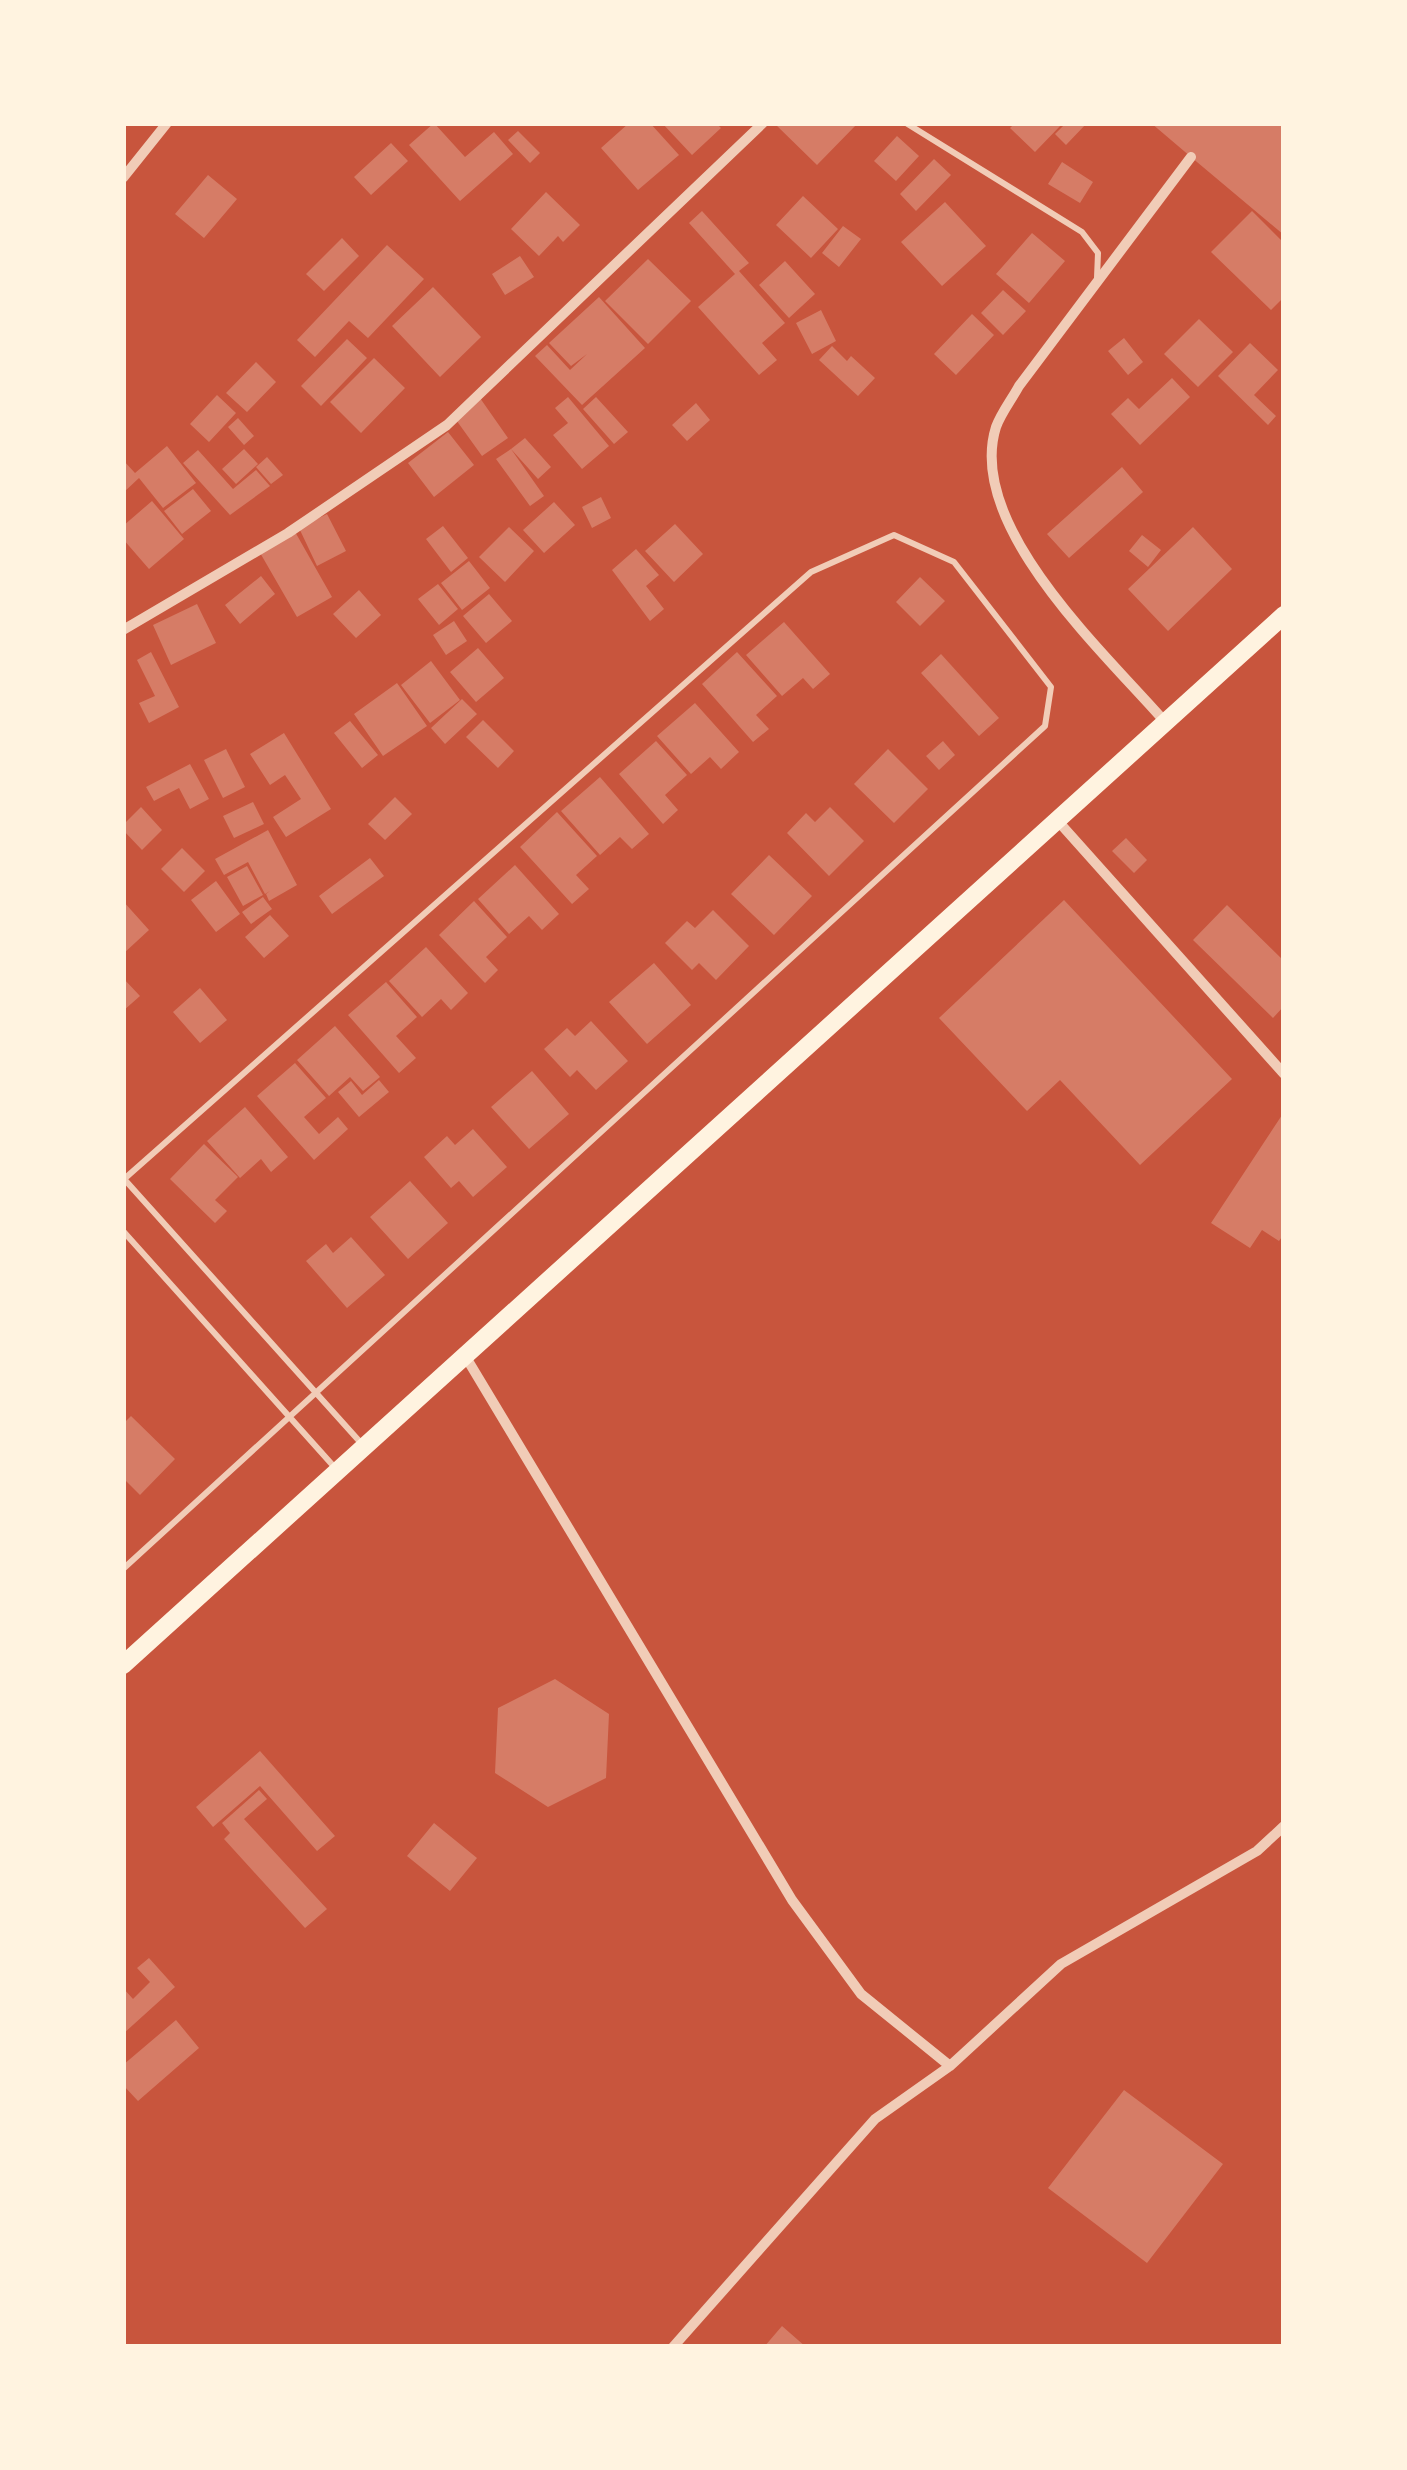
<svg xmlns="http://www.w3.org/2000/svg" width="1407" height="2470" viewBox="0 0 1407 2470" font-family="'Golos Text',sans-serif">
<rect width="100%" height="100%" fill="#c8553d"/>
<path fill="#d67c66" d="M434,123L465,157L494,132L513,154L460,201L409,145Z
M629,123H650L679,155L638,190L601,148Z
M662,123H716L721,128L692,155Z
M774,123H858L817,165Z
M1015,123H1063L1035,152L1010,128Z
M1066,123H1087L1066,145L1055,134Z
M1151,123H1284V235L1191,157Z
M518,131L540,153L530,163L508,140Z
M897,136L919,156L896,181L874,161Z
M391,143L408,161L371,195L354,177Z
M934,159L951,175L916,211L900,194Z
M1062,162L1093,182L1080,203L1048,184Z
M208,175L237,199L204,238L175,214Z
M546,192L580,225L563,242L558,236L539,256L511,229Z
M803,196L838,229L811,258L776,225Z
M945,202L986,246L942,286L901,242Z
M702,211L749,263L739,271L785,323L762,343L777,360L759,375L698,307L735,274L689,223Z
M1252,211L1284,243V297L1271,310L1211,252Z
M843,226L861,239L839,267L822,253Z
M1032,233L1065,261L1029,303L996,274Z
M342,238L359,256L324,291L306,274Z
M387,245L424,279L368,338L349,321L315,357L297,340Z
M520,256L534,277L505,295L492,274Z
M648,259L691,301L648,344L605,301Z
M785,261L815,294L789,318L759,285Z
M433,287L481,337L440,377L392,326Z
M1003,290L1026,311L1003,335L981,313Z
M599,297L645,348L582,405L535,356L547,345L570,370L587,354L571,366L549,343Z
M821,310L836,341L812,354L796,323Z
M972,314L994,335L956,375L934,354Z
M1199,319L1233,352L1198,387L1164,354Z
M1124,338L1143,362L1128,375L1108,351Z
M347,339L367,358L321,406L301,386Z
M1250,343L1278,370L1254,395L1276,416L1268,425L1218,376Z
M832,346L847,361L851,356L875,378L858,396L819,360Z
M374,358L405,388L361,433L330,402Z
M256,362L276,382L247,412L226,393Z
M1172,378L1190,397L1140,445L1111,414L1128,398L1139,409Z
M217,395L236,413L209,442L190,424Z
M568,397L609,446L582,469L553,435L568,423L555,408Z
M596,397L628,432L614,444L583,409Z
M480,398L508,438L482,456L454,417Z
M696,403L710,420L687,441L672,425Z
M238,418L254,436L244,445L228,427Z
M448,432L474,465L434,497L408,463Z
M525,438L551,467L538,479L511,449Z
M167,446L196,483L163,508L139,478L123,493V460L135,473Z
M244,449L258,464L236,484L222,469Z
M511,449L544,496L530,506L496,459Z
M198,450L233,489L256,470L270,486L230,515L183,463Z
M267,457L283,475L271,484L256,467Z
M1122,467L1143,492L1069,558L1047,534Z
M193,489L211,511L182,534L164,511Z
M601,497L611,518L592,528L582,507Z
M152,501L184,539L149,569L123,539V526Z
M554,502L575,525L544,553L523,530Z
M327,514L346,551L317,566L299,528Z
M675,524L703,554L674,582L645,551Z
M443,526L468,558L451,572L426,539Z
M509,527L534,551L505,582L479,557Z
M1193,527L1232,569L1168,631L1128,589Z
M294,530L332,597L297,617L259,551Z
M1142,535L1161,550L1148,567L1129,551Z
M636,549L659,575L646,586L664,609L650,621L612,570Z
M469,561L490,588L462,610L441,583Z
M261,576L275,594L240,624L225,605Z
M920,577L945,601L920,626L896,602Z
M438,584L458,609L439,625L418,599Z
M359,590L381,615L356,638L333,614Z
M489,594L512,621L486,643L463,616Z
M197,604L216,643L171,665L153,625Z
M454,621L467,641L446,655L433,635Z
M784,622L830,674L813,689L803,678L782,696L746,655Z
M478,648L504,678L476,702L450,672Z
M151,652L179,707L149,723L139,703L155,696L137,660Z
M737,652L777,696L756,715L769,729L753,742L702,684Z
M941,654L999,718L979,736L921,673Z
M431,661L460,700L430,723L401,685Z
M397,683L427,726L383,756L354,714Z
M462,699L477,714L445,744L431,728Z
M695,703L739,752L721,769L710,757L691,774L657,736Z
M483,720L514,751L498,768L466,737Z
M350,721L378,755L362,768L334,733Z
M284,733L331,809L286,837L273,817L301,799L285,775L270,785L250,754Z
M656,741L687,775L665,795L678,810L663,824L619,774Z
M943,741L955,755L939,770L926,756Z
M226,749L245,787L223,798L204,760Z
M888,749L928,789L894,823L854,784Z
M190,764L209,799L190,809L179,788L154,801L146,787Z
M600,777L649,834L632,849L620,837L600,855L561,811Z
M395,797L412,814L385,840L368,824Z
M253,802L264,824L234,838L223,816Z
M141,807L162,830L142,850L123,830V825Z
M830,807L864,841L829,876L787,833L806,813L815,822Z
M557,812L597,856L576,875L589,889L572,904L520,847Z
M268,830L297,885L269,901L266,894L270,891L265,894L248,862L224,875L215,859Z
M1126,838L1147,860L1134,873L1112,851Z
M182,848L205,871L184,892L161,869Z
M769,855L812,896L774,935L731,894Z
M370,858L384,876L332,914L319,896Z
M515,865L559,914L542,930L529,916L509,934L478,899Z
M247,866L263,895L243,906L227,877Z
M216,881L240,914L216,932L191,900Z
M263,897L272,909L251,924L242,912Z
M1064,900L1232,1079L1140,1165L1060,1080L1027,1111L939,1018Z
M123,901L149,930L123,954Z
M474,901L507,937L486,957L498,970L485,983L439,935Z
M1227,905L1284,961V1006L1273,1018L1193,940Z
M713,910L749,946L716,980L699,963L692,970L665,943L687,921L695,928Z
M270,915L289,936L264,958L245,937Z
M426,947L468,993L451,1010L441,999L422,1017L389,981Z
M654,963L691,1005L647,1044L609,1002Z
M123,978L140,996L123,1011Z
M386,982L417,1017L396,1036L416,1058L399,1073L348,1015Z
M200,988L227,1020L200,1043L173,1012Z
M591,1021L628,1061L596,1090L577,1070L570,1077L544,1049L567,1028L575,1036Z
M335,1026L380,1077L363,1091L350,1077L329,1096L297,1060Z
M295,1063L326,1098L304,1117L319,1134L338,1117L348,1129L314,1160L257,1096Z
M532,1071L569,1114L529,1149L491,1107Z
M379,1080L389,1092L359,1117L338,1092L351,1081L362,1095Z
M245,1107L288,1157L271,1172L261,1159L240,1178L207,1141Z
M1284,1112V1234L1279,1241L1262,1230L1250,1248L1211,1223Z
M473,1129L507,1167L473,1197L459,1181L451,1188L424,1157L447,1136L455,1145Z
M204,1144L238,1177L215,1200L227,1211L215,1223L170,1179Z
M410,1181L448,1223L408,1259L370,1217Z
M351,1237L385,1275L347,1308L306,1261L326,1244L333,1253Z
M131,1416L175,1459L140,1495L123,1478V1424Z
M555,1679L609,1714L606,1778L548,1807L495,1773L498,1708Z
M260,1751L335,1836L317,1851L260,1786L213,1827L196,1807Z
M259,1790L267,1799L244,1819L327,1909L305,1928L224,1839L230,1833L222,1823Z
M434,1823L477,1858L450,1891L407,1856Z
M149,1958L175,1987L123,2034V1988L133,1999L150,1982L137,1968Z
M176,2020L199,2048L138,2101L123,2085V2065Z
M1124,2090L1223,2164L1147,2263L1048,2188Z
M782,2326L806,2347H764Z"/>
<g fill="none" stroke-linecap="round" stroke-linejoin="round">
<path stroke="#f1ccb7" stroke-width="6" d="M906,123L1082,232L1098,253L1097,278
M123,1180L811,572L894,535L954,562L1051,687L1045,726L123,1569
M125,1180L361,1443
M123,1231L337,1470"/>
<path stroke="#f1ccb7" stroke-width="10" d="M123,178L167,123
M123,630L288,533L447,425L763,123
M1165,722C1106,654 965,526 996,427C1001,413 1012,399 1019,386L1191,157
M1057,820L1284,1074
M464,1354L792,1900L861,1994L950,2066
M673,2347L875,2119L950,2066L1061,1964L1257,1851L1284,1826"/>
<path stroke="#fff3e0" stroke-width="18" d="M123,1665L1284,615"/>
</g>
<rect width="1407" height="2470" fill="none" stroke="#fff3e0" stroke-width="252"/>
</svg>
